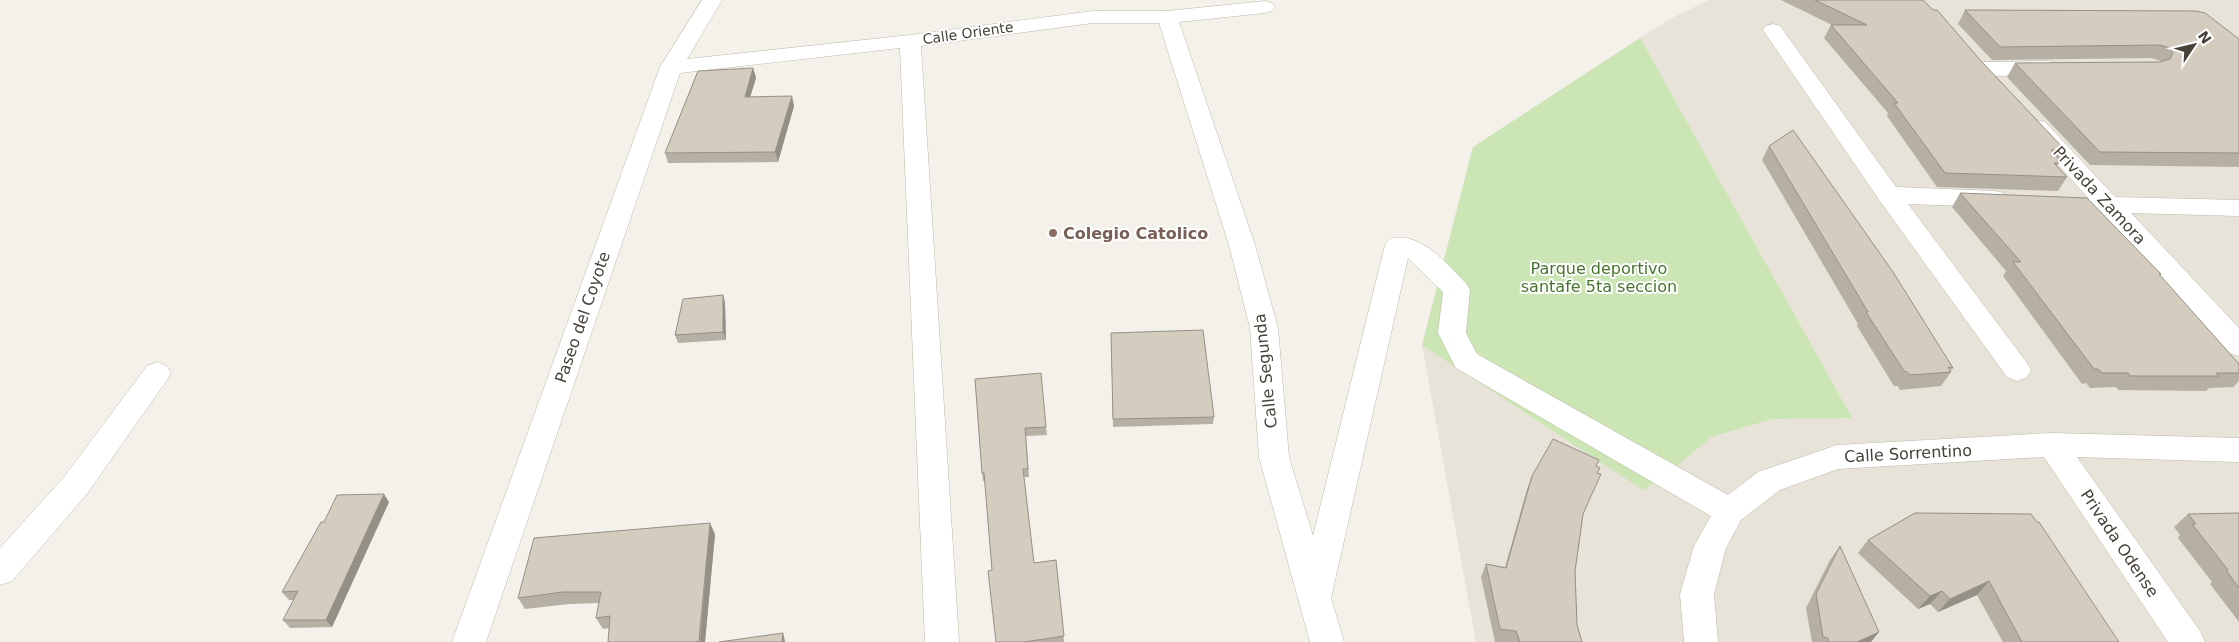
<svg xmlns="http://www.w3.org/2000/svg" width="2239" height="642" viewBox="0 0 2239 642" font-family="'DejaVu Sans',sans-serif">
<rect width="100%" height="100%" fill="#f3f1e9"/>
<path fill="#e7e3d8" d="M1709,0H2239V642H1476L1422,345L1473,147L1668,20Z"/>
<path fill="#cce5b5" d="M1640,38L1852,418L1772,419L1711,437L1677,466L1643,490L1422,345L1473,147Z"/>
<g fill="none" stroke-linecap="round" stroke-linejoin="round">
<defs>
<path id="minor" d="M702,0H722L687,59L910,35L1093,11H1167L1265,1L1272,3L1275,7L1272,11L1265,13L1179,22L1255,245L1278,328L1289,457L1313,536L1385,245L1389,239C1421,230 1446,264 1466,283L1470,290L1466,333L1477,354L1728,495L1758,472L1837,445L2052,433L2239,438V462L2077,457L2200,631L2205,642H2168L2044,457L1838,469L1780,490L1741,520L1726,548L1714,594L1718,642H1684L1680,594L1694,546L1711,516L1456,368L1438,333L1443,292L1408,258L1331,598L1344,642H1310L1259,457L1250,328L1229,245L1159,23H1093L921,46L959,642H925L900,48L680,73L486,642H452L660,67Z
M1773,24L1780,26L1896,187L1995,191L2004,193L2007,199L2004,205L1995,207L1908,204L2027,363L2031,370L2027,377L2017,381L2007,377L1880,201L1763,30L1766,26Z
M2049,61L2057,63L2060,68L2057,73L2049,75L1983,76L1975,74L1972,69L1975,64L1983,62Z
M2037,120L2045,122L2115,197L2239,200V216L2131,213L2239,328V356L2229,353L2101,212L2089,210L2086,204L2089,199L2025,127L2029,122Z
M157,362L167,366L171,373L167,380L86,495L12,581L0,585V548L64,477L147,366Z"/>
</defs>
<use href="#minor" stroke="#beb9ac" stroke-width="1"/>
<use href="#minor" fill="#fff" fill-rule="evenodd"/>
</g>
<path fill="#b6b0a4" d="M1781,0H1923L2065,150L2059,159L2060,160L2057,166L2067,177L2058,191L1937,187L1887,116L1888,113L1824,38L1831,25H1832Z
M1965,10L2239,39V167L2090,165L2007,77L2015,63L2161,62V61L2151,58L1992,60L1958,24Z
M753,68L756,78L750,97L794,106L778,162L668,163L665,153Z
M1769,146L1953,368L1950,371L1951,372L1941,386L1900,390L1898,386H1894L1857,326L1858,324L1762,160Z
M1960,193L2161,274L2160,276L2239,364V381L2233,387L2209,388L2206,391L2118,390L2116,387L2090,388L2086,383L2082,384L2003,276L2006,271L1952,207Z
M723,295L725,303L726,340L678,343L675,335Z
M1111,333L1214,417L1213,424L1113,427Z
M975,379L1046,427L1047,435L1026,436L1029,477H1024L1034,563L1056,560L1064,642H996L992,570L985,481H983L982,473Z
M1596,466L1598,473L1583,515L1575,571L1577,625L1582,642H1495L1481,577L1486,564L1505,567L1527,489L1532,476Z
M389,502L332,627L290,628L283,620L294,600H289L282,592L324,522Z
M1915,513L2119,642H2003L1977,595L1938,612L1930,604L1918,609L1858,553L1868,540Z
M2239,513V622L2210,584L2212,582L2178,538L2180,535L2174,527L2188,514Z
M715,534L705,642H608L609,628L603,629L596,618L599,603L569,604L525,609L518,598Z
M1840,546L1871,642H1812L1806,608L1830,560Z"/>
<path fill="#949086" d="M753,68L756,78L747,107L745,97Z
M792,96L794,106L778,162L775,152Z
M723,295L725,303L726,340L723,332Z
M384,494L389,502L332,627L326,620Z
M710,523L715,534L705,642H700Z
M1989,581L1977,595L1938,612L1950,599Z
M1942,591L1930,604L1918,609L1930,596Z
M1879,632L1871,642H1857Z
M783,633L785,641V642H782Z"/>
<path fill="#d4cdbf" stroke="#949086" d="M1815,0H1923L1933,10H1937L1982,62L2065,150H2051L2060,160H2057L2059,163H2054L2067,177L1945,173L1894,103H1898L1831,25H1867Z
M1965,10L2196,11L2205,13L2239,39V153L2100,152L2015,63L2160,62L2170,59L2173,53L2170,48L2160,45L2000,47Z
M753,68L745,97L792,96L775,152L665,153L698,71Z
M1793,130L1893,272L1953,368L1948,367L1951,372L1910,375L1907,372L1904,371L1866,312H1868L1769,146Z
M1960,193L2087,198L2161,274H2159L2239,364V373H2216L2219,376H2130L2128,373H2102L2098,369H2094L2013,262H2021Z
M723,295V332L675,335L683,299Z
M1203,330L1214,417L1113,419L1111,333Z
M1041,373L1046,427L1025,428L1028,469H1023L1034,563L1056,560L1064,636L1024,642H996L988,571L992,570L984,473H982L975,379Z
M1553,439L1599,460L1596,466L1600,468L1597,473L1601,474L1583,514L1575,571L1577,625L1582,642H1520L1516,631L1500,629L1486,564L1506,568L1532,476Z
M384,494L326,620H283L298,591L282,592L321,522H324L337,495Z
M1915,513L2031,514L2037,522H2039L2119,642H2022L1989,581L1950,599L1942,591L1930,596L1868,540Z
M2239,513V588L2226,570H2228L2192,524H2196L2188,514Z
M710,523L699,641L695,642H608L610,616L596,618L601,592H563L518,598L534,538Z
M1840,546L1879,632L1857,642H1829L1828,638L1823,637L1816,594Z
M783,633L782,642H719Z"/>
<circle fill="#8d6e63" stroke="#fff" stroke-width="2" cx="1053" cy="233" r="5"/>
<g text-anchor="middle" stroke-width="4" stroke-linejoin="round" paint-order="stroke">
<g font-size="14" fill="#474238" stroke="#fff">
<text transform="translate(968 33) rotate(-8)" y="5">Calle Oriente</text>
</g>
<g font-size="16" fill="#474238" stroke="#fff">
<text transform="translate(2100 195) rotate(47)" y="6">Privada Zamora</text>
<text transform="translate(582 317) rotate(-71)" y="6">Paseo del Coyote</text>
<text transform="translate(1265 371) rotate(-96)" y="6">Calle Segunda</text>
<text transform="translate(1908 453) rotate(-3)" y="6">Calle Sorrentino</text>
<text transform="translate(2120 543) rotate(56)" y="6">Privada Odense</text>
</g>
<g font-size="16" font-weight="bold" fill="#785e54" stroke="#fff" text-anchor="start">
<text x="1063" y="239">Colegio Catolico</text>
</g>
<g font-size="16" fill="#45752e" stroke="#fff">
<text x="1599" y="274">Parque deportivo<tspan x="1599" dy="18">santafe 5ta seccion</tspan></text>
</g>
</g>
<g transform="translate(2194 45) rotate(55)" stroke="#ffffff" stroke-width="4" paint-order="stroke">
<path d="M0-4L9 19L0 12L-9 19Z" fill="#474238"/>
<text y="-8" font-size="14" font-weight="bold" text-anchor="middle" fill="#474238">N</text>
</g>
</svg>
